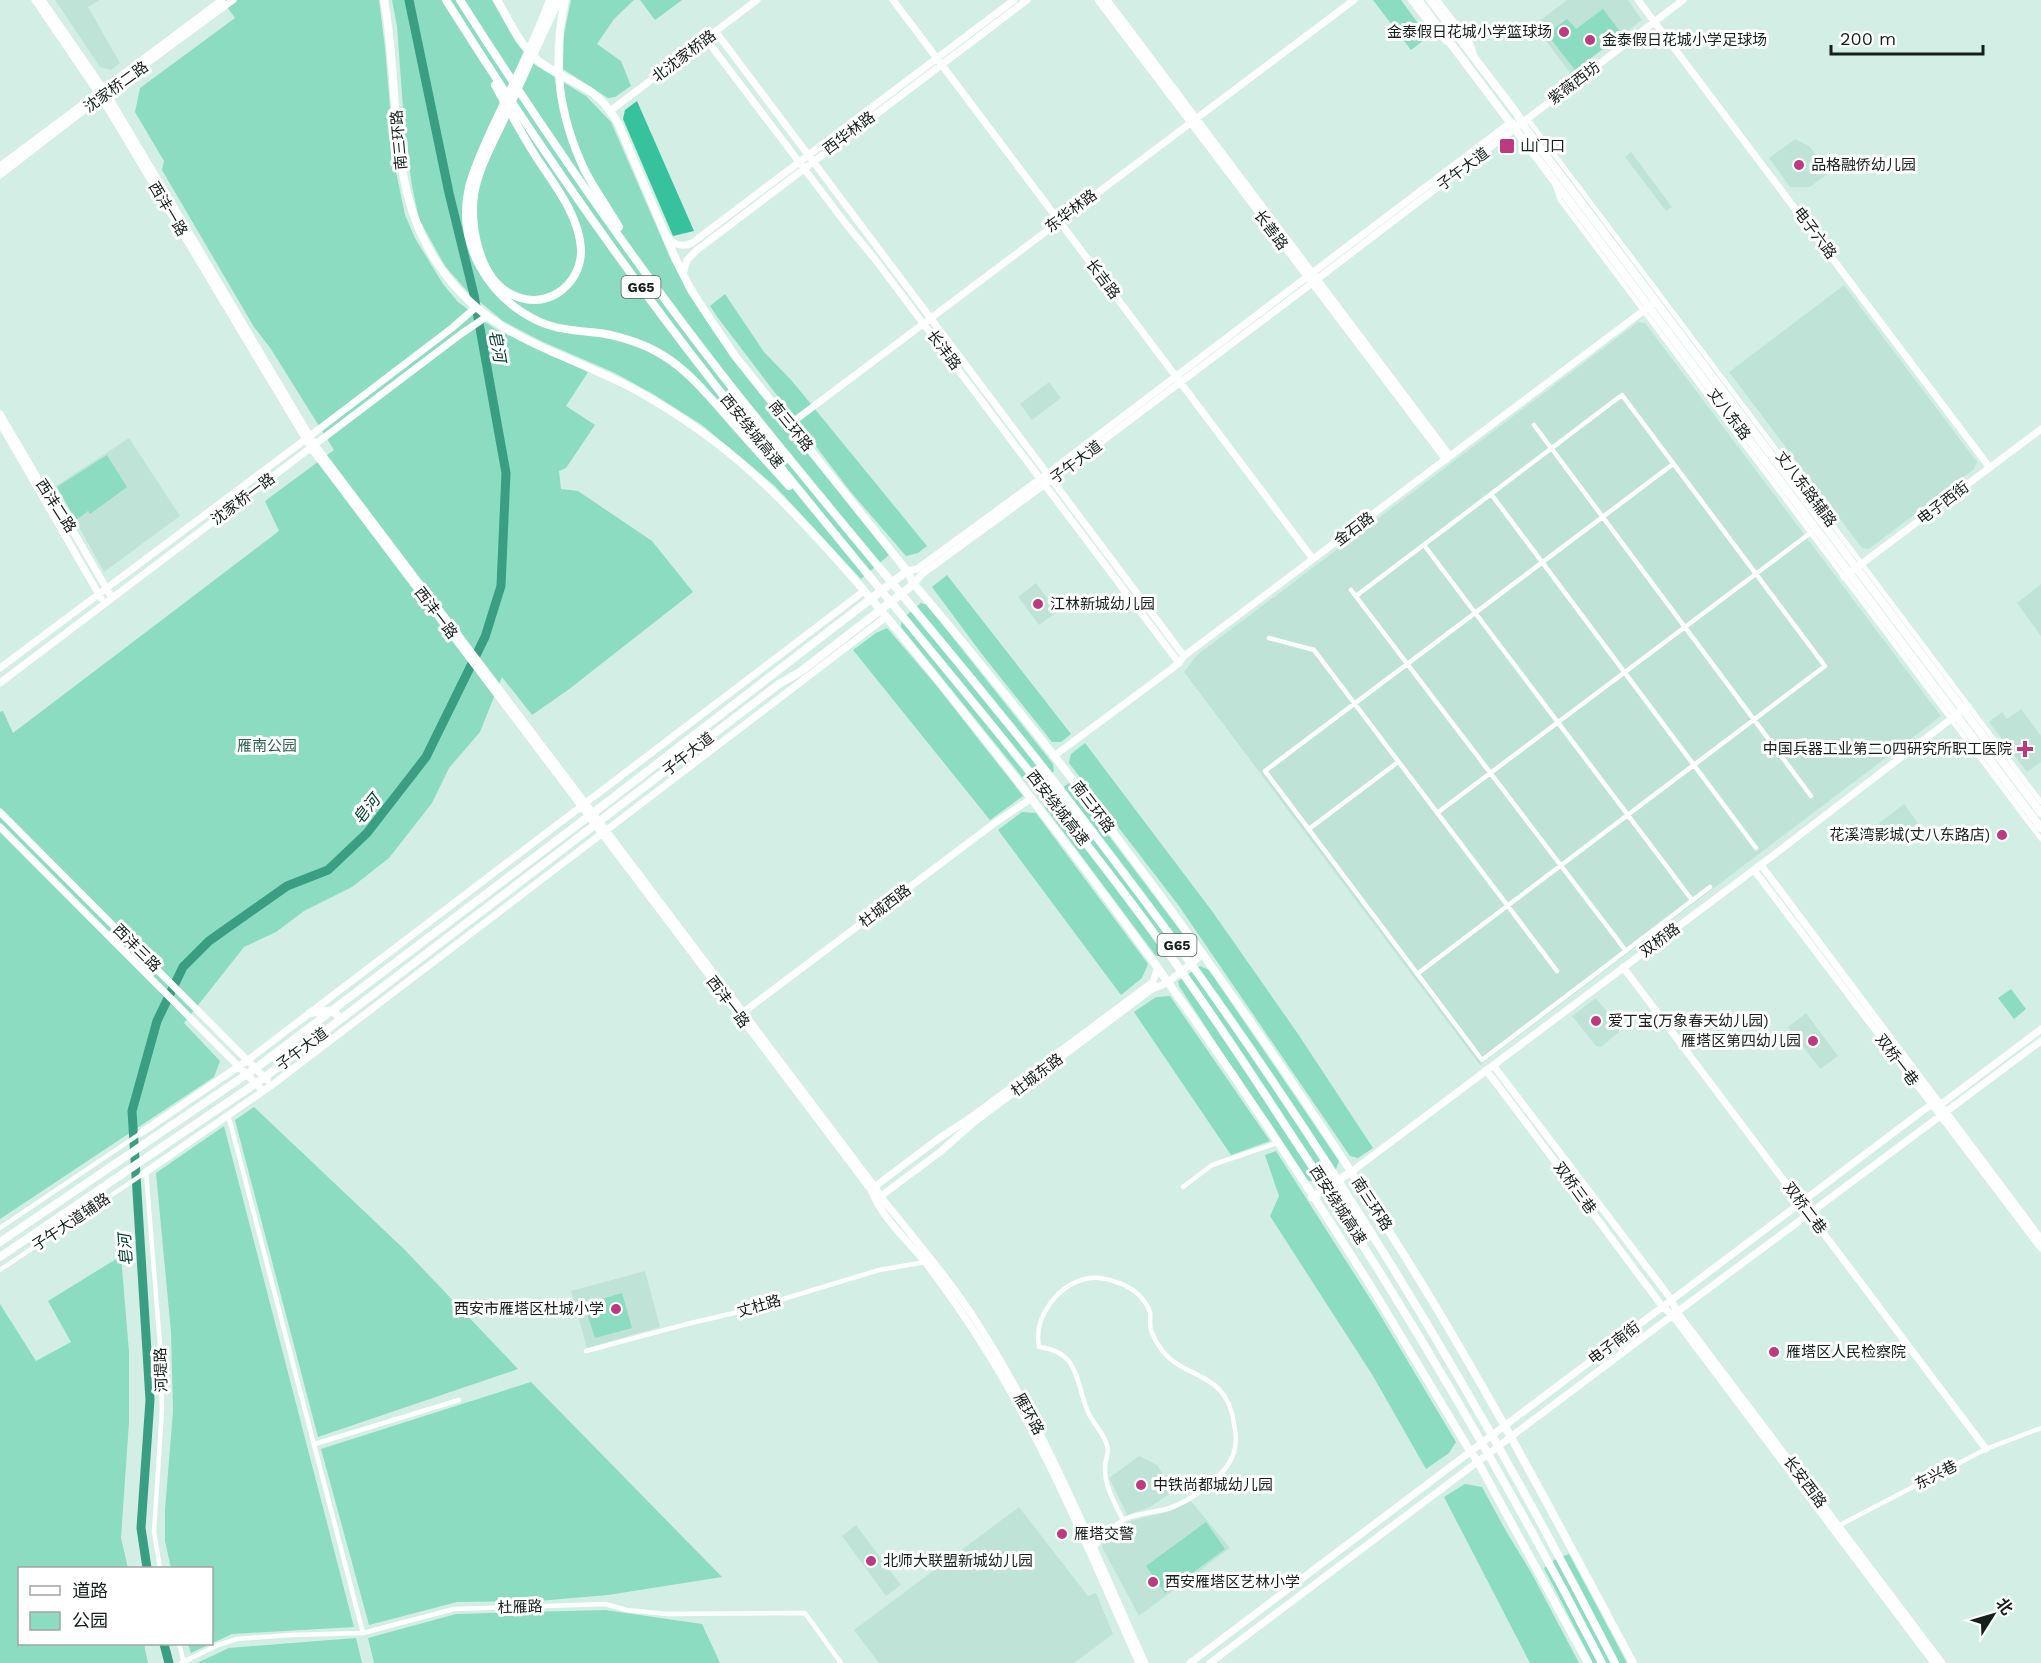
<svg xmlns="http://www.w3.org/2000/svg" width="2041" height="1663" viewBox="0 0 2041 1663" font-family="'Work Sans','Noto Sans SC',sans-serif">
<rect width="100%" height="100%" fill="#d3efe5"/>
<path fill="#bfe4d7" d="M55,0H100L88,7L120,63L111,70L100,67Z
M1567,0H1628L1642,20L1571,74L1534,25Z
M1795,139L1809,146L1830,172L1810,187H1790L1769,158Z
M1631,152L1672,207L1666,211L1625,157Z
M1844,285L1977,462L1974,469L1869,549L1862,548L1729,372Z
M1638,322L1645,323L1941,716L1480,1065L1184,672L1197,655Z
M1049,382L1061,398L1032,420L1020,404Z
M129,438L180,516L104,572L56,486Z
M1036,583L1057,612L1039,625L1018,597Z
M2041,584V636L2017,603Z
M2021,709L2041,736V762L2027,772L1989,722L2002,712L2007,719Z
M1904,804L1918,823L1893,842L1879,823Z
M1596,998L1619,1027V1032L1601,1047L1596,1046L1572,1016Z
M1806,1013L1838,1056L1820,1069L1788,1027Z
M645,1271L660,1327L587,1348L571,1291Z
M1139,1456L1157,1465L1174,1491L1150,1507L1127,1515L1109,1478Z
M1190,1500L1230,1548L1139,1616L1102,1547L1104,1542L1119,1527L1130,1521L1171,1511Z
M1019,1507L1088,1596L1096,1593L1113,1634L1074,1663H879L854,1630Z
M856,1525L901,1585L886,1596L842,1536Z"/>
<path fill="#8bdcc1" d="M222,0H379L385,48L395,167L405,215L415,238L443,284L458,302L495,329L588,372L566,406L595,425L566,468L559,471L561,489L578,491L652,541L693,592L568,690L532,715L502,677L480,732L449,768L432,803L389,858L352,887L304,911L276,932L244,947L184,1023L220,1061L214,1077L0,1219V712L3,711L13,733L279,531L265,501L334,450L271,349L254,327L162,170L164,161L135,112L140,88L235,18Z
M392,0H492L515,41L535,65L586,96L611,122L672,262L689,291L889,555L861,579L775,486L702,425L653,394L615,373L541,341L503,321L467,291L445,266L419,219L412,186L405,135L397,26Z
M571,0H634L614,19L597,44L621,61L631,86L615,97L608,98L563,69L564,34Z
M640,0H682L655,20Z
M1373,0H1401L1428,37L1411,50Z
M1603,9L1622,34L1575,70L1547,34L1567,19L1576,29Z
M725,294L764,352L792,381L927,546L918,553L906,556L850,491L718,318L710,306Z
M107,455L127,487L90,514L88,511L76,520L57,487Z
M947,575L1071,734L1061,742H1052L981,653L932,587Z
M921,603L927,605L1053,764L1054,771L1036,785L1027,783L901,627L902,619Z
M887,628L936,685L1023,796L990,820L853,650L876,633Z
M1085,743L1212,911L1298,1034L1373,1148L1358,1158L1350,1156L1179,906L1069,763L1071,754Z
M1069,783L1186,938L1161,956H1156L1044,806V801Z
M1022,812L1036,813L1148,964L1142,978L1121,995L998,830Z
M1200,966L1209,970L1339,1161L1336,1169L1314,1181H1306L1179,986L1178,981Z
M2011,989L2026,1009L2014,1019L1998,998Z
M1170,996L1270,1141L1231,1155L1134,1012L1156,997Z
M254,1107L404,1249L518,1369L318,1437L235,1120Z
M224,1126L354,1627L232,1634L191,1653L188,1644H212V1568H171L165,1541V1510L173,1411L171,1332L156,1173Z
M1276,1151L1376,1308L1456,1442L1449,1453L1426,1469L1373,1376L1270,1216L1279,1196L1265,1155Z
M121,1256L129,1352V1422L121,1538L128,1568H20V1644H144L148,1663H0V1304L36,1361L71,1342L48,1301Z
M622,1293L632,1328L595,1338L584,1304Z
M531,1382L722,1577L608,1595L538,1601L457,1602L369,1625L321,1449Z
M1465,1484L1482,1487L1506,1531L1532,1574L1579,1663H1530L1444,1497Z
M1206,1522L1225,1549L1165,1593L1146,1566Z
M1569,1554L1627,1663H1593L1544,1568L1554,1560Z
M605,1610L702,1624L720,1663H374L368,1638L456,1614Z
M356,1638L362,1663H197L229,1648Z"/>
<path fill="#37c29e" d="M637,101L694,231L673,236L623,119L625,110Z"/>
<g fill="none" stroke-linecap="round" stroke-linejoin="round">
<path stroke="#399e82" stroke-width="9" d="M147,1568L141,1528L150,1400L132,1111L157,1021L183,967L209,941L287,886L328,870L367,833L426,757L485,637L501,586L506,473L474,295L449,193L409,0
M164,1644L169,1663"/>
<path stroke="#fff" stroke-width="4.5" d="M1410,0L1433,30L1447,43
M1438,0L1471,43L1475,56
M1527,118L2041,802
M1555,186L1560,200L2041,839
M1534,425L1811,796
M1673,464L1265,771L1482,1060L1710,887
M1491,494L1756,848
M1424,545L1692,900
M1351,590L1626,951
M1356,596L1622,395L1825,666L1417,974
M1269,638L1314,650L1557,971
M1437,813L1813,531
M1309,829L1398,762
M228,1116L232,1129L363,1633
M146,1172L160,1345L162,1409L154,1532L160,1568
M1183,1187L1212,1165L1277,1143
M0,1228L141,1133
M0,1270L143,1174
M586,1351L687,1324L747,1310L879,1270L926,1262
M315,1444L459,1400
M1836,1527L1986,1449L2041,1428
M1093,1549C1102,1540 1112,1526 1123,1520C1133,1514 1155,1512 1167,1509C1190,1502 1227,1476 1234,1452C1237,1443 1236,1433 1234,1424C1227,1368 1181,1381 1159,1346C1156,1342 1153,1335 1151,1330C1149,1324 1151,1318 1150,1312C1147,1304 1140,1295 1133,1290C1122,1283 1103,1276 1090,1278C1059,1283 1033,1316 1039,1347C1080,1352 1075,1381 1088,1412C1093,1424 1106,1435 1108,1449C1108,1455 1105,1461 1105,1467C1104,1486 1115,1503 1123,1520
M179,1644L184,1663
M181,1663L218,1645L237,1639L291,1635L363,1633L454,1609L605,1604L627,1610L667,1614L805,1613L841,1663"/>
<path stroke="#fff" stroke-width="7" d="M35,0L101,97L311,448L871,1190C882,1218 906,1239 925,1262C947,1291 968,1321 987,1352C1048,1450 1092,1558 1139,1663
M42,0L107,94L315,445L875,1187L881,1197C917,1242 955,1286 985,1335C1049,1438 1095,1553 1145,1663
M893,0L1313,559
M1098,0L1446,460
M1107,0L1450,456
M1638,0L1990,468
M716,32L1184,656
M706,39L846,224L874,258L1179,663
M610,111L757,0
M0,166L222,0
M0,175L101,97L233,0
M667,236C673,244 682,248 692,243L1014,0
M683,274L687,260L697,250L1027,0
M0,414L50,499L69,524L112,598
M0,423L101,598
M790,424L1354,0
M907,571L917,569L1047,474L1510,123H1513
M1844,577L2041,429
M914,584L921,575L1044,485L1303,290L1683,0
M0,668L310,436L452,328L475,308
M0,683L461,334L486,317
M1054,756L1166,673L1179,663L1184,656L1655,302
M0,812L267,1080
M0,827L263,1091
M1761,865L2041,1239
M1754,870L2041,1248
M1623,967L1986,1449
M741,1014L996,822L1032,798
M1493,1065L1671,1299L1677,1312L1942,1663
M1486,1070C1546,1148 1603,1228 1662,1306L1672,1315L1934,1663
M141,1133L248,1060L864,591
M1351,1172L1767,860L1968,706
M143,1174L272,1085L886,617
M873,1188L938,1139L970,1118L1153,982L1158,967
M877,1199L940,1152L973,1123L1152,989L1167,983L1203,954
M1190,1663L1921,1112L1931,1105H1940L2041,1029
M1210,1663L1677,1312L2041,1041"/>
<path stroke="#fff" stroke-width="8" d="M1418,0L2041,828
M1430,0L1515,111L1528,132L2041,813
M310,1013L333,1010L340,1019
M1312,1197L1351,1172
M0,1242L256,1068L593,813L907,571
M0,1257L265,1077L779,684L800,672L914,584"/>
<path stroke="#fff" stroke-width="8" d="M384,0C401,88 385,186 438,264C488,339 558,349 632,388C687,418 738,456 782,501C859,579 927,666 995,752C1133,926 1261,1109 1378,1298C1409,1349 1439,1400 1470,1451L1478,1462L1588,1663
M446,0C529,132 618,261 715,385C851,559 997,724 1130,901C1183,971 1233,1045 1281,1119C1398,1294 1505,1476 1602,1663
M460,0C542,129 629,255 723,376C813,491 909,601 1001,715C1040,762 1077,811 1114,860C1305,1110 1471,1383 1615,1663
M497,0C509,20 519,43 535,58C549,71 567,77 583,87C599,95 609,108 618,123L676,260L691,290L710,319L735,356L907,571L914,584C1091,793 1254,1015 1399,1247C1484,1382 1558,1523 1633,1663
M550,0C535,41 515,80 496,120C486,142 475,164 469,187C456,244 488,297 538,321C557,330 580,331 600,333C623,337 645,344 664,356C688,371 704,391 723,412C745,437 767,462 789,486
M565,0C552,61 558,114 585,171C595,190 608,208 619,227
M495,85C507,108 520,130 533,152C551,181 579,213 581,249C582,287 543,313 509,293C479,276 470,226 474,195C478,169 493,143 504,119C522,79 540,39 559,0"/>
</g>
<g fill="#bd3a81" stroke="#fff" stroke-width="2">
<circle cx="1564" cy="32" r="6"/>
<circle cx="1590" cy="40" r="6"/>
<rect x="1499" y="138" width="16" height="16" rx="3"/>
<circle cx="1799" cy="165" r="6"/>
<circle cx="1038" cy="604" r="6"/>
<path d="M2022 740h6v6h6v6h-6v6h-6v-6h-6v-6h6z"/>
<circle cx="2002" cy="835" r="6"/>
<circle cx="1596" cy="1021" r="6"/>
<circle cx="1813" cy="1041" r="6"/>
<circle cx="616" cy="1309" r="6"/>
<circle cx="1774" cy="1352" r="6"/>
<circle cx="1141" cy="1485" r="6"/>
<circle cx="1062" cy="1534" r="6"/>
<circle cx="871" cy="1561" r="6"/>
<circle cx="1153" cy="1582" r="6"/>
</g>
<g text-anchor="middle" stroke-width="6" stroke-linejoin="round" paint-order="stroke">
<g fill="#fff" stroke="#5b6260" stroke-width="1.5">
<rect x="621.5" y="276" width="39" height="22" rx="4.5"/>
<rect x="1157.5" y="934" width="39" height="22" rx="4.5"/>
</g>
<g font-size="14" font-weight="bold" fill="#151f1c">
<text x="641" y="292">G65</text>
<text x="1177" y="950">G65</text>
</g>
<g font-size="15" fill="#151f1c" stroke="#fff" text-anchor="start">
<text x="1552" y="37" text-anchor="end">金泰假日花城小学篮球场</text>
<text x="1602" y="45">金泰假日花城小学足球场</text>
<text x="1520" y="151">山门口</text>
<text x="1811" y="170">品格融侨幼儿园</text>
<text x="1050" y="609">江林新城幼儿园</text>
<text x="2012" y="754" text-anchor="end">中国兵器工业第二0四研究所职工医院</text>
<text x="1990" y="840" text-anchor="end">花溪湾影城(丈八东路店)</text>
<text x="1608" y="1026">爱丁宝(万象春天幼儿园)</text>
<text x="1801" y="1046" text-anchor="end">雁塔区第四幼儿园</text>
<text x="604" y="1314" text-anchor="end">西安市雁塔区杜城小学</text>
<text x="1786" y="1357">雁塔区人民检察院</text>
<text x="1153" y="1490">中铁尚都城幼儿园</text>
<text x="1074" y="1539">雁塔交警</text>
<text x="883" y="1566">北师大联盟新城幼儿园</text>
<text x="1165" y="1587">西安雁塔区艺林小学</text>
</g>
<g font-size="15" fill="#151f1c" stroke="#fff">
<text transform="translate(684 56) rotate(-37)" y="5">北沈家桥路</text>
<text transform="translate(1574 83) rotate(-37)" y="5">紫薇西坊</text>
<text transform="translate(116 87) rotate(-36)" y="5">沈家桥二路</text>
<text transform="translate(849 133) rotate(-37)" y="5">西华林路</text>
<text transform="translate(399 140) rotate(-95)" y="5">南三环路</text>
<text transform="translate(1463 169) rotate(-37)" y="5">子午大道</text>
<text transform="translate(168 209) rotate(59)" y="5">西沣一路</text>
<text transform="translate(1071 211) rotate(-37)" y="5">东华林路</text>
<text transform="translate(1271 230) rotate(53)" y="5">长善路</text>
<text transform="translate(1815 233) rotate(53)" y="5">电子六路</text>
<text transform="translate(1103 279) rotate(53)" y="5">长吉路</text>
<text transform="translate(944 350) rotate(53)" y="5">长沣路</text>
<text transform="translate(1729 414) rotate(53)" y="5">丈八东路</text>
<text transform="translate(791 426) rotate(51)" y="5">南三环路</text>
<text transform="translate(752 431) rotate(51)" y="5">西安绕城高速</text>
<text transform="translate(1076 462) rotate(-37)" y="5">子午大道</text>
<text transform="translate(1806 489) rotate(53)" y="5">丈八东路辅路</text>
<text transform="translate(243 499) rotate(-37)" y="5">沈家桥一路</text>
<text transform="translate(1943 503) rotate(-37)" y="5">电子西街</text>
<text transform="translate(56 506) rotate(57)" y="5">西沣二路</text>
<text transform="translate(1354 529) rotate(-37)" y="5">金石路</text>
<text transform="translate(436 613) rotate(53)" y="5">西沣一路</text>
<text transform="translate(688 754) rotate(-38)" y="5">子午大道</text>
<text transform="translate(1093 807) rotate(53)" y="5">南三环路</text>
<text transform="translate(1058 808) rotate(52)" y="5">西安绕城高速</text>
<text transform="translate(885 906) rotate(-37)" y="5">杜城西路</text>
<text transform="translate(1660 940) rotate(-37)" y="5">双桥路</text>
<text transform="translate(137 948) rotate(45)" y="5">西沣三路</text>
<text transform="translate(728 1002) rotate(53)" y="5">西沣一路</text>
<text transform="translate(302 1049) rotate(-37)" y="5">子午大道</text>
<text transform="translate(1897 1060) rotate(53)" y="5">双桥一巷</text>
<text transform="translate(1037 1075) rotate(-37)" y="5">杜城东路</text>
<text transform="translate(1575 1188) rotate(54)" y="5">双桥三巷</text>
<text transform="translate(1372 1204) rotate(57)" y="5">南三环路</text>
<text transform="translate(1338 1205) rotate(57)" y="5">西安绕城高速</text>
<text transform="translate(1805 1208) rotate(53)" y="5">双桥二巷</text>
<text transform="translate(71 1222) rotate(-34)" y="5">子午大道辅路</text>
<text transform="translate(759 1306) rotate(-16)" y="5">丈杜路</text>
<text transform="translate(1614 1343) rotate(-37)" y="5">电子南街</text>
<text transform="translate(161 1370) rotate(-92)" y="5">河堤路</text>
<text transform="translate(1029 1414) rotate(61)" y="5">雁环路</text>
<text transform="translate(1936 1475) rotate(-27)" y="5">东兴巷</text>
<text transform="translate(1805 1482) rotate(53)" y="5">长安西路</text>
<text transform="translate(520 1607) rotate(-2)" y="5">杜雁路</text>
</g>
<g font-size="15" fill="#2d6252" stroke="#fff">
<text x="267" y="751">雁南公园</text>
</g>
<g font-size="16" font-style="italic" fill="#034032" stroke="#fff">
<text transform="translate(498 346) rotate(80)" y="6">皂河</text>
<text transform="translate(366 809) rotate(-51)" y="6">皂河</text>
<text transform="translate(125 1250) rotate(-94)" y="6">皂河</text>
</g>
</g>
<rect x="18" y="1567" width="195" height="78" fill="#ffffff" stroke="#a1a5a4" stroke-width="1.5"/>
<rect x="30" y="1586" width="30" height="9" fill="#ffffff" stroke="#a1a5a4" stroke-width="1.5"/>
<text x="72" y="1597" font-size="18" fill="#151f1c">道路</text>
<rect x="30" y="1612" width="30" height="18" fill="#8bdcc1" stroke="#a1a5a4" stroke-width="1.5"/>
<text x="72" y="1627" font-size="18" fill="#151f1c">公园</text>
<g transform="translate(1993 1615) rotate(53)" stroke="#ffffff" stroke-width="4.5" paint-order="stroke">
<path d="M0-4.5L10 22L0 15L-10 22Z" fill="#151f1c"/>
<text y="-9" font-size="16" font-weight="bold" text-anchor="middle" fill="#151f1c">北</text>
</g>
<path d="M1831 45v9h152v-9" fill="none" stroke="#151f1c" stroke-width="3"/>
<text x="1840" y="45" font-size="18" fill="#151f1c" stroke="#ffffff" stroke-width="4.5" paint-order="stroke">200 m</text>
</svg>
